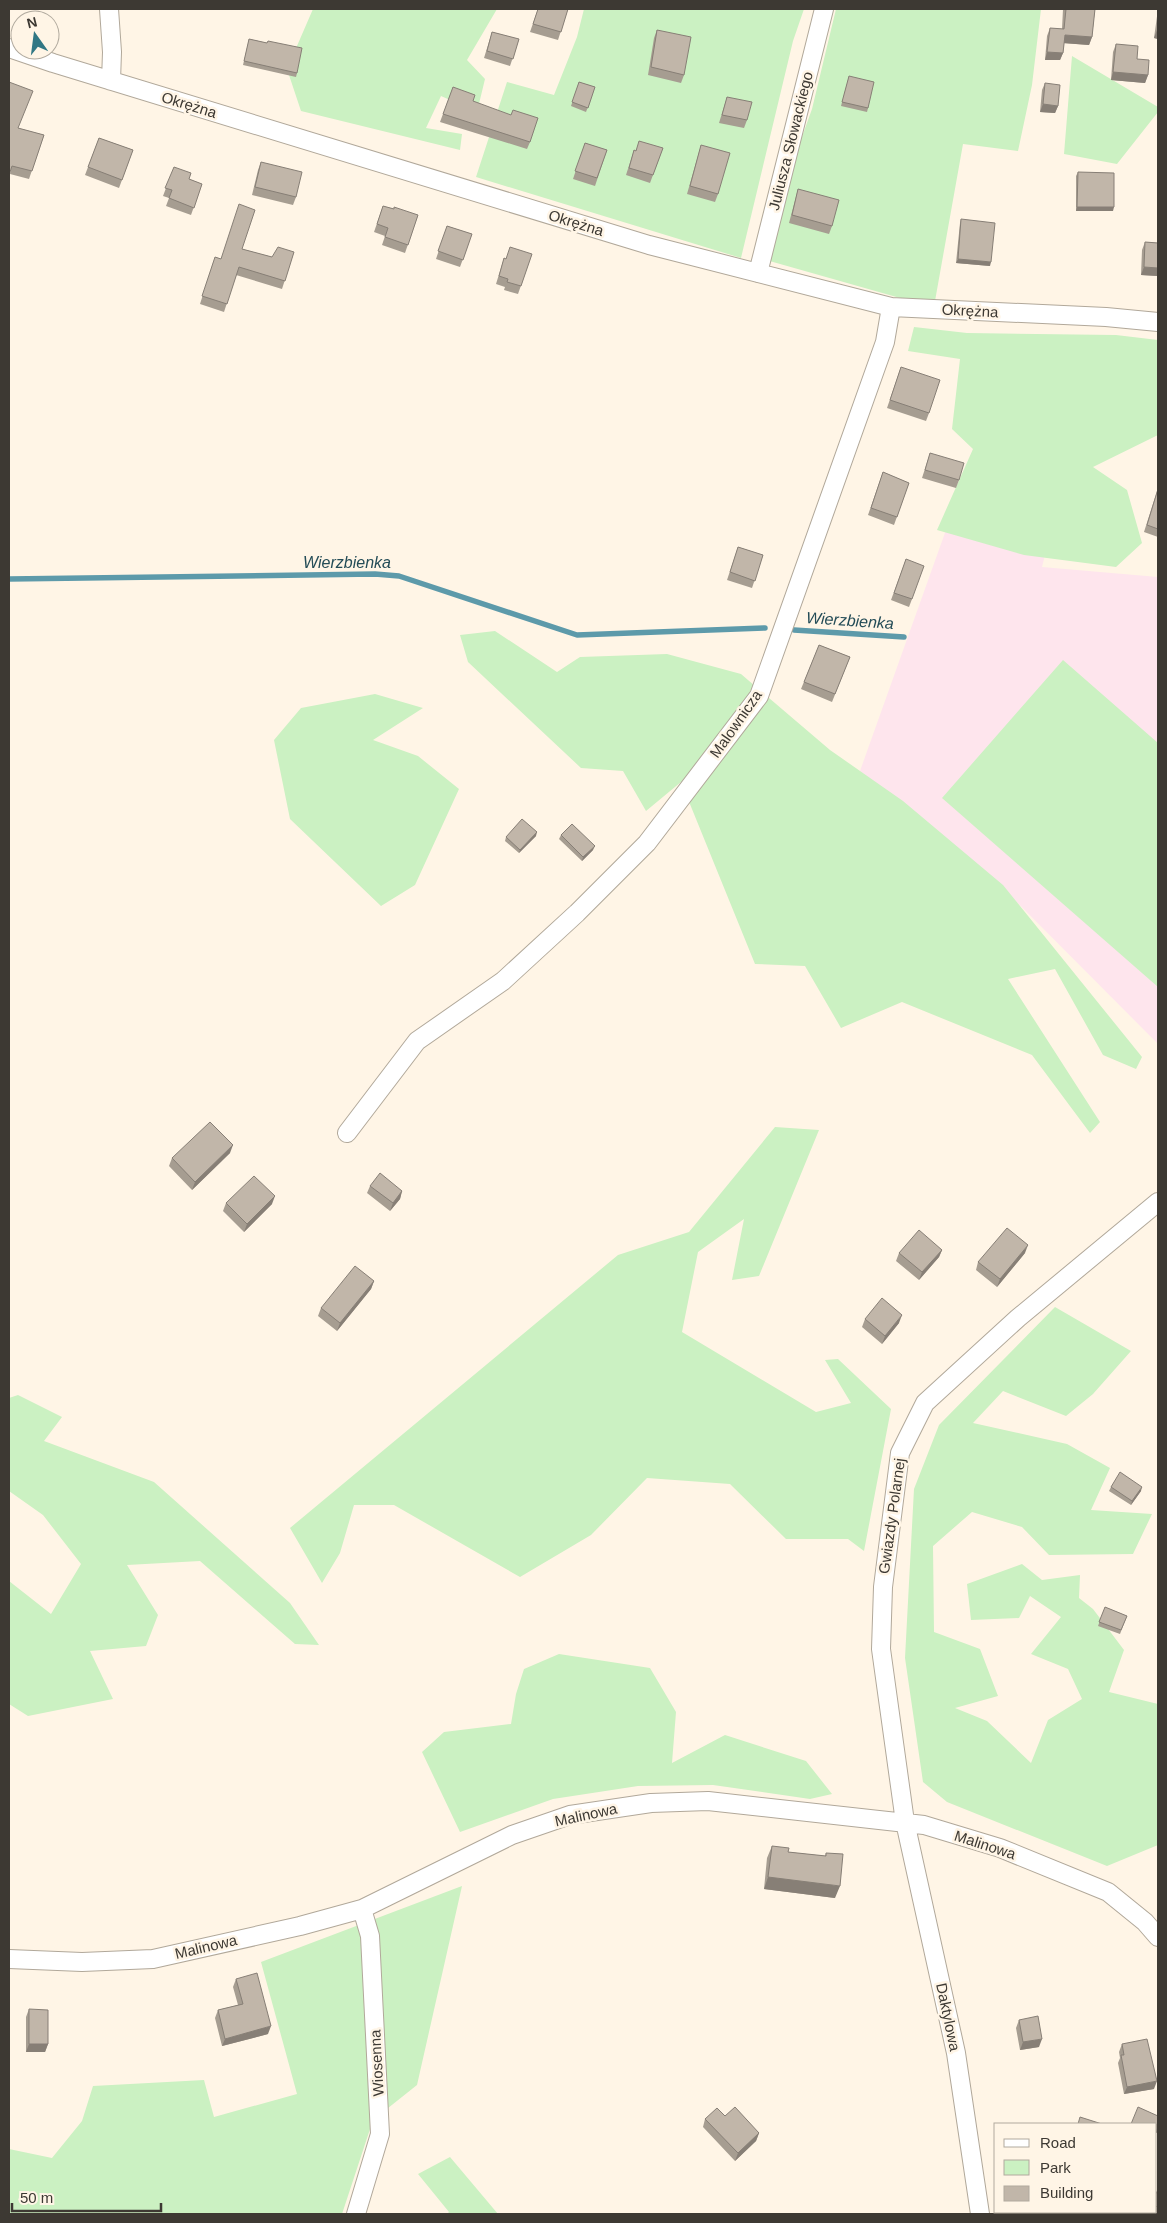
<svg xmlns="http://www.w3.org/2000/svg" width="1167" height="2223" viewBox="0 0 1167 2223" font-family="Arial,sans-serif">
<rect width="100%" height="100%" fill="#fff5e6"/>
<path fill="#fee5ed" d="M946,530L1049,539L1042,567L1158,577V1044L990,875L860,771Z"/>
<path fill="#cbf1c2" d="M313,9H497L467,60L485,79L477,112L441,96L426,128L462,134L460,150L301,111L287,69Z
M584,9H804L793,41L741,258L476,177L507,82L554,95L577,37Z
M836,9H1041L1032,85L1018,151L963,144L935,301L900,298L766,260L786,181L812,109Z
M1072,56L1158,107V112L1117,164L1064,154Z
M914,327L967,333L1116,335L1158,340V435L1093,467L1127,490L1142,543L1116,567L1024,555L937,530L973,449L952,429L960,359L908,351Z
M495,631L557,672L580,657L667,654L741,674L830,750L903,801L1003,885L1142,1057L1136,1069L1103,1055L1055,969L1008,979L1100,1122L1090,1133L1032,1055L902,1002L841,1028L805,966L755,964L681,782L646,811L623,771L581,768L468,662L460,635Z
M1063,660L1158,743V987L942,798Z
M375,694L423,708L373,740L418,756L459,789L415,885L381,906L290,819L274,740L301,708Z
M775,1127L819,1130L759,1276L732,1280L744,1219L698,1252L682,1332L816,1412L851,1403L825,1360L838,1359L891,1409L864,1551L848,1539H786L730,1484L647,1478L591,1535L520,1577L394,1505H354L340,1553L322,1583L290,1528L618,1255L689,1232Z
M1055,1307L1131,1351L1093,1394L1066,1416L1003,1391L973,1423L1067,1444L1110,1468L1091,1510L1152,1514L1133,1554L1049,1555L1022,1527L972,1512L933,1546L934,1632L980,1649L998,1696L955,1708L987,1721L1031,1763L1048,1720L1082,1699L1068,1669L1031,1654L1061,1617L1030,1596L1019,1618L971,1620L967,1584L1022,1564L1042,1580L1080,1575L1079,1598L1093,1609L1124,1650L1109,1692L1158,1704V1845L1107,1866L947,1802L923,1782L905,1658L914,1489L939,1425Z
M18,1395L62,1417L44,1441L154,1482L290,1603L319,1645L295,1644L200,1561L127,1565L158,1615L146,1646L90,1651L113,1699L28,1716L9,1704V1581L51,1614L81,1564L43,1515L9,1491V1398Z
M559,1654L650,1668L676,1712L672,1763L725,1735L806,1761L832,1794L810,1799L713,1785L638,1786L553,1799L460,1832L422,1752L444,1732L511,1724L516,1694L524,1669Z
M462,1886L417,2085L373,2120L342,2214H9V2149L52,2158L82,2121L93,2086L204,2080L214,2117L297,2094L261,1962Z
M450,2157L498,2214H447L449,2212L418,2174Z"/>
<g fill="none" stroke-linecap="round" stroke-linejoin="round">
<path stroke="#5d9aaa" stroke-width="5.5" d="M9,579L375,574L399,576L577,635L765,628
M794,630L904,637"/>
<defs>
<path id="minor" d="M109,9L112,52L111,81
M9,48L53,63L649,245L891,307L1106,317L1158,322
M758,273L824,9
M347,1133L417,1041L503,981L577,913L647,843L759,696L885,342L891,307
M9,1959L82,1962L153,1959L300,1926L362,1909L512,1835L570,1815L651,1803L708,1801L924,1825L1000,1848L1108,1892L1145,1922L1158,1937
M356,2214L380,2134L370,1936L362,1909
M980,2214L956,2053L905,1822L881,1649L883,1587L900,1453L925,1403L1018,1318L1158,1202"/>
</defs>
<use href="#minor" stroke="#b1a89a" stroke-width="20"/>
<use href="#minor" stroke="#fff" stroke-width="18"/>
</g>
<path fill="#a69d91" d="M538,9H568L558,40L530,32Z
M1063,9H1095L1092,37L1089,45L1064,43L1063,53L1060,60H1045L1047,36L1050,28L1062,29Z
M1158,9V39L1154,38Z
M657,30L684,75L681,83L648,75L654,38Z
M492,32L519,39L510,66L484,58Z
M249,39L267,43L268,41L297,73L296,77L243,65Z
M1116,44L1137,59L1148,75L1145,83L1111,80L1113,52Z
M849,76L868,108L867,112L841,106Z
M579,82L595,87L586,112L571,106Z
M1045,83L1058,106L1055,113L1040,112L1042,90Z
M453,87L530,142L527,149L440,122Z
M727,97L747,120L744,128L719,123Z
M18,128L44,135L29,179L10,174Z
M99,138L133,150L119,188L85,175Z
M585,143L607,150L595,186L573,179Z
M701,145L718,194L715,202L687,194Z
M663,148L650,183L626,175L634,150L636,151Z
M261,162L296,197L293,205L252,195L258,170Z
M174,167L189,179L202,184L191,215L166,206L169,198L163,196Z
M1078,172L1113,211H1076V176Z
M798,189L832,226L829,234L789,223Z
M383,206L394,209L418,215L405,253L382,245L385,236L374,232Z
M961,219L990,266L956,263L960,223Z
M447,226L472,234L460,267L436,259Z
M1145,242L1158,243V276L1141,275L1142,250Z
M242,249L272,257L294,252L282,289L236,275L224,312L200,304L215,257L221,259Z
M532,254L518,294L504,290L505,287L496,284L504,258L506,259Z
M901,367L929,413L926,421L887,408Z
M930,453L959,480L956,488L922,478Z
M883,472L909,483L894,525L868,515Z
M1158,488V537L1144,532Z
M738,547L763,555L752,588L727,580Z
M906,559L912,599L909,607L891,600Z
M819,645L850,657L832,702L801,689Z
M561,835L593,850L582,861L559,839Z
M536,836L519,853L505,841L506,837Z
M230,1153L192,1190L169,1166L172,1158Z
M370,1186L402,1191L400,1199L390,1211L367,1193Z
M226,1203L272,1204L244,1232L223,1211Z
M942,1250L939,1257L919,1280L896,1261L899,1253Z
M1025,1253L997,1287L976,1270L978,1262Z
M374,1281L371,1289L337,1331L318,1316L321,1308Z
M865,1319L899,1323L882,1344L862,1327Z
M1111,1487L1141,1491L1131,1505L1109,1491Z
M1105,1607L1127,1616L1120,1634L1098,1626Z
M772,1846L788,1852L825,1856L826,1853L835,1898L764,1889L767,1858Z
M236,1979L268,2034L222,2046L215,2018L218,2010L238,2005L233,1987Z
M29,2009L48,2044L45,2052H26V2017Z
M1019,2020L1039,2047L1020,2050L1016,2028Z
M1122,2044L1154,2089L1124,2094L1118,2063L1120,2058L1119,2052Z
M725,2116L759,2133L756,2141L735,2161L703,2127L705,2119Z
M1158,2189V2214H1153L1148,2212H1156V2194Z"/>
<path fill="#877f76" d="M1157,30L1158,31V39L1154,38Z
M1065,35L1092,37L1089,45L1062,43Z
M1047,52L1063,53L1060,60H1045Z
M1113,72L1148,75L1145,83L1111,80Z
M1043,104L1058,106L1055,113L1040,112Z
M1077,207H1114L1113,211H1076Z
M958,259L991,262L990,266L956,263Z
M1144,267L1158,268V276L1141,275Z
M537,832L536,836L519,853L520,850Z
M595,846L593,850L582,861L583,857Z
M233,1145L230,1153L192,1190L195,1182Z
M402,1191L400,1199L390,1211L393,1203Z
M275,1196L272,1204L244,1232L247,1224Z
M1028,1245L1025,1253L997,1287L1000,1279Z
M942,1250L939,1257L919,1280L922,1272Z
M374,1281L371,1289L337,1331L340,1323Z
M902,1315L899,1323L882,1344L885,1336Z
M1142,1487L1141,1491L1131,1505L1132,1501Z
M768,1877L840,1886L835,1898L764,1889Z
M271,2026L268,2034L222,2046L225,2039Z
M1042,2039L1039,2047L1020,2050L1023,2042Z
M29,2044H48L45,2052H26Z
M1157,2081L1154,2089L1124,2094L1127,2087Z
M759,2133L756,2141L735,2161L738,2153Z"/>
<path fill="#c1b6a9" stroke="#877f76" d="M538,9H568L561,32L533,24Z
M1066,9H1095L1092,37L1065,35L1063,53L1047,52L1050,28L1064,29Z
M657,30L691,37L684,75L651,67Z
M492,32L519,39L513,59L487,51Z
M249,39L267,43L268,41L302,48L297,73L244,61Z
M1116,44L1138,46L1137,59L1149,60L1148,75L1113,72Z
M849,76L874,82L868,108L842,102Z
M9,82L33,91L18,128L44,135L32,171L12,166L9,175Z
M579,82L595,87L588,108L572,102Z
M1045,83L1060,85L1058,106L1043,104Z
M453,87L475,95L473,101L511,115L513,110L538,118L530,142L443,114Z
M727,97L752,102L747,120L722,115Z
M99,138L133,150L122,180L88,167Z
M639,141L663,148L653,175L629,168L634,150L636,151Z
M585,143L607,150L597,178L575,171Z
M701,145L730,153L718,194L690,186Z
M261,162L302,172L296,197L255,187Z
M174,167L191,173L189,179L202,184L194,208L169,198L172,190L165,188Z
M1078,172L1114,173V207H1077Z
M798,189L839,200L832,226L792,215Z
M239,204L255,210L242,249L272,257L278,247L294,252L285,281L239,267L227,304L202,296L215,257L221,259Z
M383,206L394,209V207L418,215L408,245L385,237L388,228L377,224Z
M961,219L995,223L991,262L958,259Z
M447,226L472,234L463,260L438,251Z
M1145,242L1158,243V268L1144,267Z
M510,247L532,254L521,286L507,282L508,279L499,276L504,258L506,259Z
M901,367L940,380L929,413L890,400Z
M930,453L964,463L959,480L925,470Z
M883,472L909,483L897,517L871,508Z
M1158,489V529L1147,525Z
M738,547L763,555L755,581L730,572Z
M906,559L924,566L912,599L894,593Z
M819,645L850,657L835,694L804,682Z
M522,819L537,832L520,850L506,837Z
M572,824L595,846L583,857L561,835Z
M210,1122L233,1145L195,1182L172,1158Z
M380,1173L402,1191L393,1203L370,1186Z
M254,1176L275,1196L247,1224L226,1203Z
M1007,1228L1028,1245L1000,1279L978,1262Z
M919,1230L942,1250L922,1272L899,1253Z
M355,1266L374,1281L340,1323L321,1308Z
M882,1298L902,1315L885,1336L865,1319Z
M1120,1472L1142,1487L1132,1501L1111,1487Z
M1105,1607L1127,1616L1121,1630L1099,1622Z
M772,1846L789,1848L788,1852L826,1856V1853L843,1854L840,1886L768,1877Z
M257,1973L271,2026L225,2039L218,2010L243,2004L236,1979Z
M29,2009L48,2010V2044H29Z
M1038,2016L1042,2039L1023,2042L1019,2020Z
M1147,2039L1157,2081L1127,2087L1121,2055H1124L1122,2044Z
M735,2107L759,2133L738,2153L705,2119L717,2108L725,2116Z
M1138,2107L1158,2116V2127L1156,2133V2124H1131Z
M1080,2117L1102,2124H1078Z
M1158,2189V2208L1156,2206V2194Z
M1122,2212H1142L1140,2214H1120Z"/>
<g text-anchor="middle" stroke-width="5" stroke-linejoin="round" paint-order="stroke">
<g font-size="15" fill="#3d3933" stroke="#fff5e6">
<text transform="translate(189 105) rotate(17)" y="5">Okrężna</text>
<text transform="translate(791 141) rotate(-76)" y="5">Juliusza Słowackiego</text>
<text transform="translate(576 223) rotate(17)" y="5">Okrężna</text>
<text transform="translate(970 311) rotate(3)" y="5">Okrężna</text>
<text transform="translate(736 724) rotate(-55)" y="5">Malownicza</text>
<text transform="translate(892 1516) rotate(-82)" y="5">Gwiazdy Polarnej</text>
<text transform="translate(586 1815) rotate(-12)" y="5">Malinowa</text>
<text transform="translate(985 1845) rotate(18)" y="5">Malinowa</text>
<text transform="translate(206 1947) rotate(-13)" y="5">Malinowa</text>
<text transform="translate(948 2017) rotate(78)" y="5">Daktylowa</text>
<text transform="translate(377 2063) rotate(-93)" y="5">Wiosenna</text>
</g>
<g font-size="16" font-style="italic" fill="#244c57" stroke="#fff5e6">
<text x="347" y="568">Wierzbienka</text>
<text transform="translate(850 620) rotate(4)" y="6">Wierzbienka</text>
</g>
</g>
<rect width="1167" height="2223" fill="none" stroke="#3d3933" stroke-width="20"/>
<rect x="994" y="2123" width="162" height="90" fill="#fff5e6" stroke="#b1aa9e"/>
<rect x="1004" y="2139" width="25" height="8" fill="#ffffff" stroke="#b1aa9e"/>
<text x="1040" y="2148" font-size="15" fill="#3d3933">Road</text>
<rect x="1004" y="2160" width="25" height="15" fill="#cbf1c2" stroke="#b1aa9e"/>
<text x="1040" y="2173" font-size="15" fill="#3d3933">Park</text>
<rect x="1004" y="2186" width="25" height="15" fill="#c1b6a9" stroke="#b1aa9e"/>
<text x="1040" y="2198" font-size="15" fill="#3d3933">Building</text>
<g transform="translate(35 35) rotate(346)"><circle r="24" fill="#fff5e6" stroke="#b1aa9e"/>
<path d="M0-4L9 19L0 12L-9 19Z" fill="#317784"/>
<text y="-8" font-size="14" font-weight="bold" text-anchor="middle" fill="#3d3933">N</text>
</g>
<path d="M12 2203v8h149v-8" fill="none" stroke="#3d3933" stroke-width="2.5"/>
<text x="20" y="2203" font-size="15" fill="#3d3933" stroke="#fff5e6" stroke-width="4" paint-order="stroke">50 m</text>
</svg>
